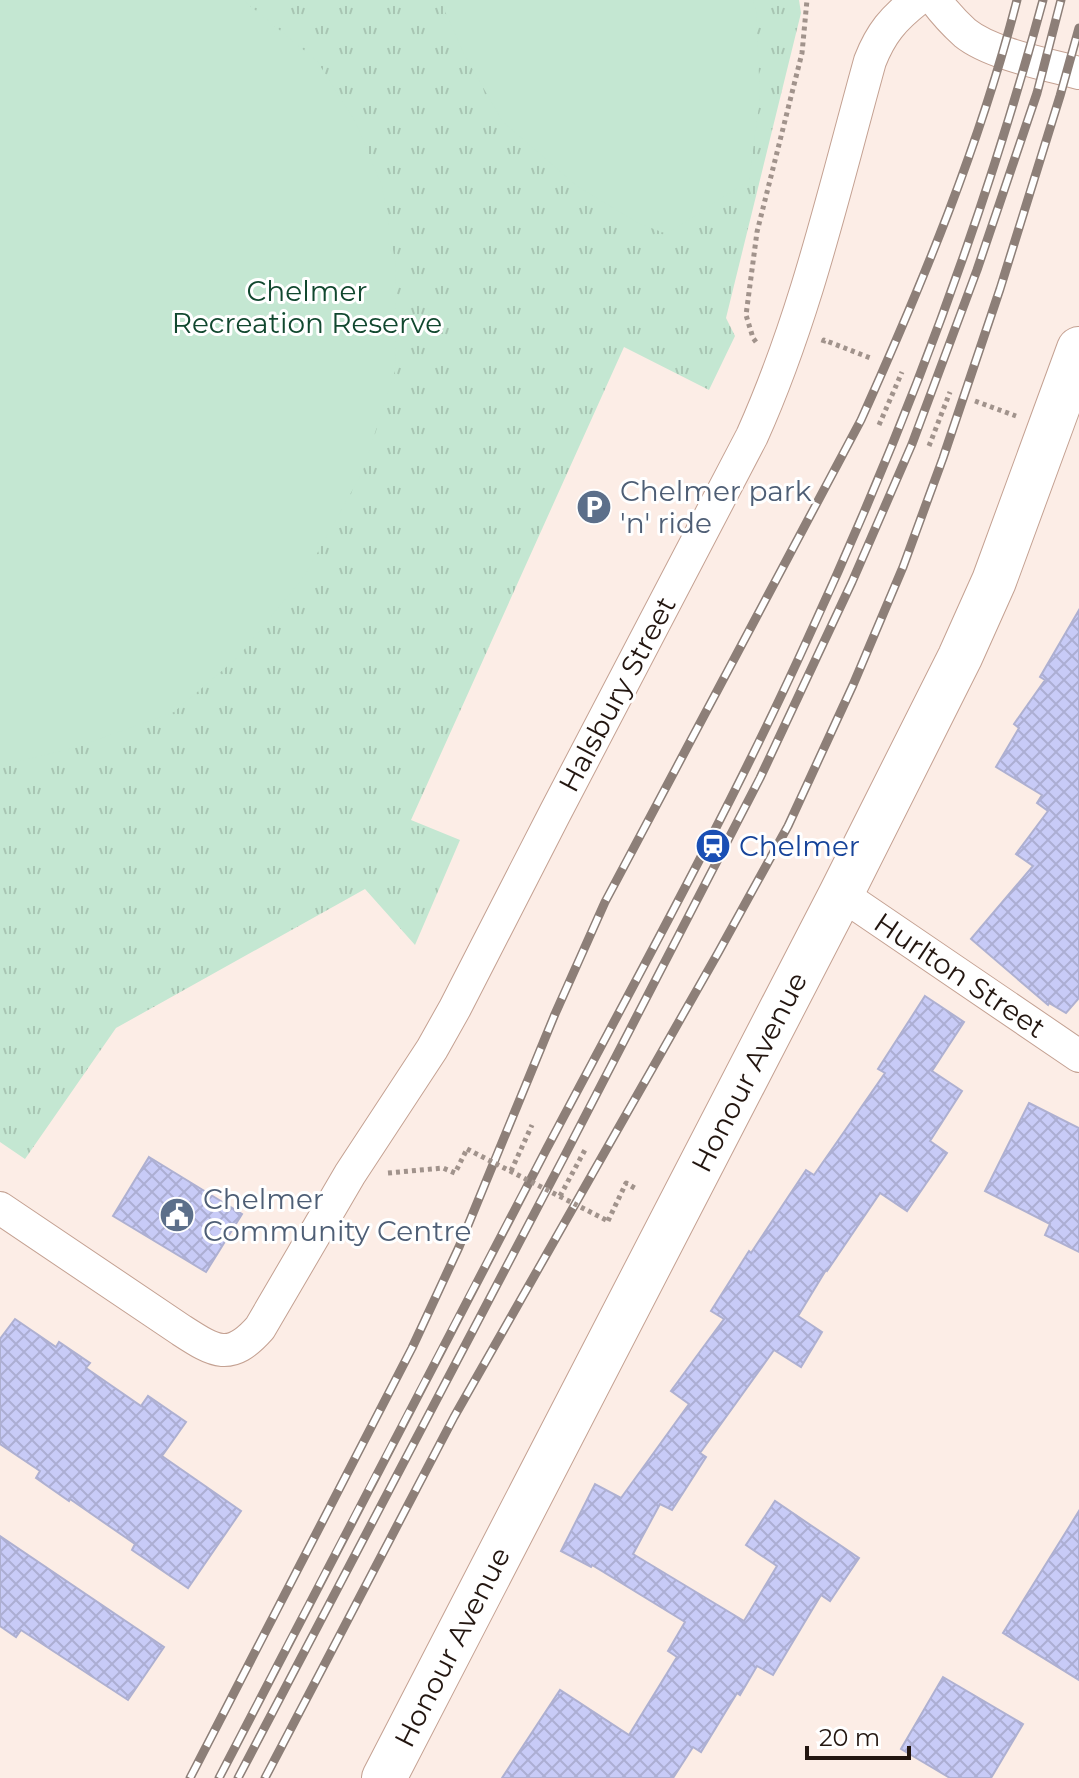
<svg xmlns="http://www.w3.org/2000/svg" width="1079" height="1778" viewBox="0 0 1079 1778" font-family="Montserrat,sans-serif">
<defs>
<pattern id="grass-tufts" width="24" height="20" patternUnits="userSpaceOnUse" patternTransform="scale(2)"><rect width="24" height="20" fill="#c4e7d2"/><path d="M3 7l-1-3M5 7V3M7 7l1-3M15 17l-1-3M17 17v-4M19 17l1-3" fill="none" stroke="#a8c5b3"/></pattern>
<pattern id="building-cross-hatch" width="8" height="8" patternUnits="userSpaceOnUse" patternTransform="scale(2)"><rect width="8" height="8" fill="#c8cbf7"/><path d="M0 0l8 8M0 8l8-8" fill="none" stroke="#acaed3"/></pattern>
</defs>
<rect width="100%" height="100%" fill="#fcede6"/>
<path fill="url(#grass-tufts)" d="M0,0H799L801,13L726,318L735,336L709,390L624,347L411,820L460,840L415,945L365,889L116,1028L25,1159L0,1142Z"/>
<path fill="#c4e7d2" d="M0,0H243L317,61L355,121L382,186L396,267L395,371L362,473L305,575L238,657L174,712L77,747L0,766Z
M440,0H753L756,11L760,98L749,180L667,234L638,223L577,186L503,122L465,56Z"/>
<path fill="url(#building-cross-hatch)" stroke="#aeb0d1" stroke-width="2" d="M1079,610V998L1066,1013L1049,1003L1048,1005L971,939L1033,866L1016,854L1048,811L1037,803L1042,795L996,767L1019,728L1014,724L1045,680L1040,677Z
M925,996L964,1022L932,1071L962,1091L930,1141L947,1153L907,1211L880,1193L827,1271L826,1270L798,1316L822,1332L801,1367L774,1350L700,1453L706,1457L672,1510L660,1504L633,1554L744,1621L777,1566L746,1545L775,1501L859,1558L830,1601L821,1595L773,1675L757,1666L740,1695L737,1693L701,1752L693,1747L673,1778H502L560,1690L629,1735L677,1657L668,1651L685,1622L592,1565L591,1567L561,1551L595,1484L621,1498L689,1404L671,1391L724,1319L711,1311L749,1251L751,1253L806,1170L814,1175L885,1073L878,1069Z
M1029,1103L1079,1128V1252L1045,1235L1050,1224L985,1191Z
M149,1157L242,1214L206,1272L113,1216Z
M15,1319L56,1347L59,1342L90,1363L86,1368L141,1406L148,1396L186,1422L162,1456L241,1511L188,1588L132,1550L135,1544L70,1499L69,1501L36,1478L40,1471L0,1444V1339Z
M1079,1511V1680L1003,1633Z
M0,1536L164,1647L128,1700L21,1630L16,1637L0,1626Z
M943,1677L1023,1724L991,1778H950L901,1749Z"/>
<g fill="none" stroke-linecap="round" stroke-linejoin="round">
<defs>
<path id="minor" d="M935,0C944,12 954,23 965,33C991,54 1046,64 1079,73
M841,894L1079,1056
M0,1208L181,1330C215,1352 230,1362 260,1328L350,1174L432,1049L455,1008L555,813L752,436C806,316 835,187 870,61C881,33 893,19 917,0"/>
<path id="secondary" d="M384,1778L841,894L960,657L994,581L1079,349"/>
</defs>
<use href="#minor" stroke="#c4a192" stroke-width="34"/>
<use href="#secondary" stroke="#c4a192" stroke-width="46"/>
<path stroke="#a1938c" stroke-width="5" stroke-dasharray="4 4" stroke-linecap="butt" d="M756,342L753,338L746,315L757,232L802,53L807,0
M823,343L824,340L873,359
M975,401L1016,416
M879,425L902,372
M929,446L950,392
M511,1171L532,1125
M388,1173L443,1168L455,1173L467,1149
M560,1196L586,1148
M608,1221L626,1183L638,1190"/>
<use href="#minor" stroke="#fff" stroke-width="32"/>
<use href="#secondary" stroke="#fff" stroke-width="44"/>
<defs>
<path id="rail" d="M190,1778L412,1348L459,1247L555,1014L605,902L861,420C922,284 980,145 1017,0
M219,1778C328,1568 437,1358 547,1148C636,979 729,812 808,638C903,433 984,219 1043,0
M238,1778L564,1157L760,778L852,582L912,444L977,270L1037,93L1061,0
M265,1778L454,1417L718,953L788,826L853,685L903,567L943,458L1000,289L1060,96L1079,28"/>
</defs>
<use href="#rail" stroke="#8d7f78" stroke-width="9"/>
<use href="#rail" stroke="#fff" stroke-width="6" stroke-dasharray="18" stroke-linecap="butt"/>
<path stroke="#a1938c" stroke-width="5" stroke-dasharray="4 4" stroke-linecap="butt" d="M467,1149L608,1221"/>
</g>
<defs>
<symbol id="parking-disc" viewBox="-11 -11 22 22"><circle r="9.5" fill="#5c6f8a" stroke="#fff"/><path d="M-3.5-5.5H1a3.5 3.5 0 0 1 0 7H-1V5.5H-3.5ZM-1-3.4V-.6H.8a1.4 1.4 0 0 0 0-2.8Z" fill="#fff"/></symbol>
<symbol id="station-disc" viewBox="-11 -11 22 22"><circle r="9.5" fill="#1a4fb4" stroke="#fff"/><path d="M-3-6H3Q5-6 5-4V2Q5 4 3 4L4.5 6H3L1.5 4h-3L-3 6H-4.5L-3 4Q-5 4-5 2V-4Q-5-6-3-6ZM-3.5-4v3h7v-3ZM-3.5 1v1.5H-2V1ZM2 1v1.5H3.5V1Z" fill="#fff"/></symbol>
<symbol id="civic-disc" viewBox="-11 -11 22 22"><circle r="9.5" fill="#5c6f8a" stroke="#fff"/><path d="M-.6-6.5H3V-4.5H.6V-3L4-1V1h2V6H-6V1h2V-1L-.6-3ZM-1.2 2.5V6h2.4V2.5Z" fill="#fff"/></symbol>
</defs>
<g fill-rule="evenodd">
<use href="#parking-disc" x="574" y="487" width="40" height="40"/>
<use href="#station-disc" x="693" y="826" width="40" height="40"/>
<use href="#civic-disc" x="157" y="1195" width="40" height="40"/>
</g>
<g text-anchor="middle" stroke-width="6" stroke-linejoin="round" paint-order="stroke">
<g font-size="28" fill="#11482f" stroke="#fff">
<text x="307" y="301">Chelmer<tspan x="307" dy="32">Recreation Reserve</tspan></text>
</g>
<g font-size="28" fill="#4e5e75" stroke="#fff" text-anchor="start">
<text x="620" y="501">Chelmer park<tspan x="620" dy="32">'n' ride</tspan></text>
<text x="203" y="1209">Chelmer<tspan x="203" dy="32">Community Centre</tspan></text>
</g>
<g font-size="28" fill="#231610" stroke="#fff">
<text transform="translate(617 694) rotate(-62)" y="10">Halsbury Street</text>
<text transform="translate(960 975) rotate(34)" y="10">Hurlton Street</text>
<text transform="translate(749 1072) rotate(-63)" y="10">Honour Avenue</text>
<text transform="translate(452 1647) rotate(-63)" y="10">Honour Avenue</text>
</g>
<g font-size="28" fill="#164399" stroke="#fff" text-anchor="start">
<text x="739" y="856">Chelmer</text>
</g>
</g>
<path d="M807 1746v12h102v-12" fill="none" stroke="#231610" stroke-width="4"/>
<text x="819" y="1746" font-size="24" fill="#231610" stroke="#ffffff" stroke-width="6" paint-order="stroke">20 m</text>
</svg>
